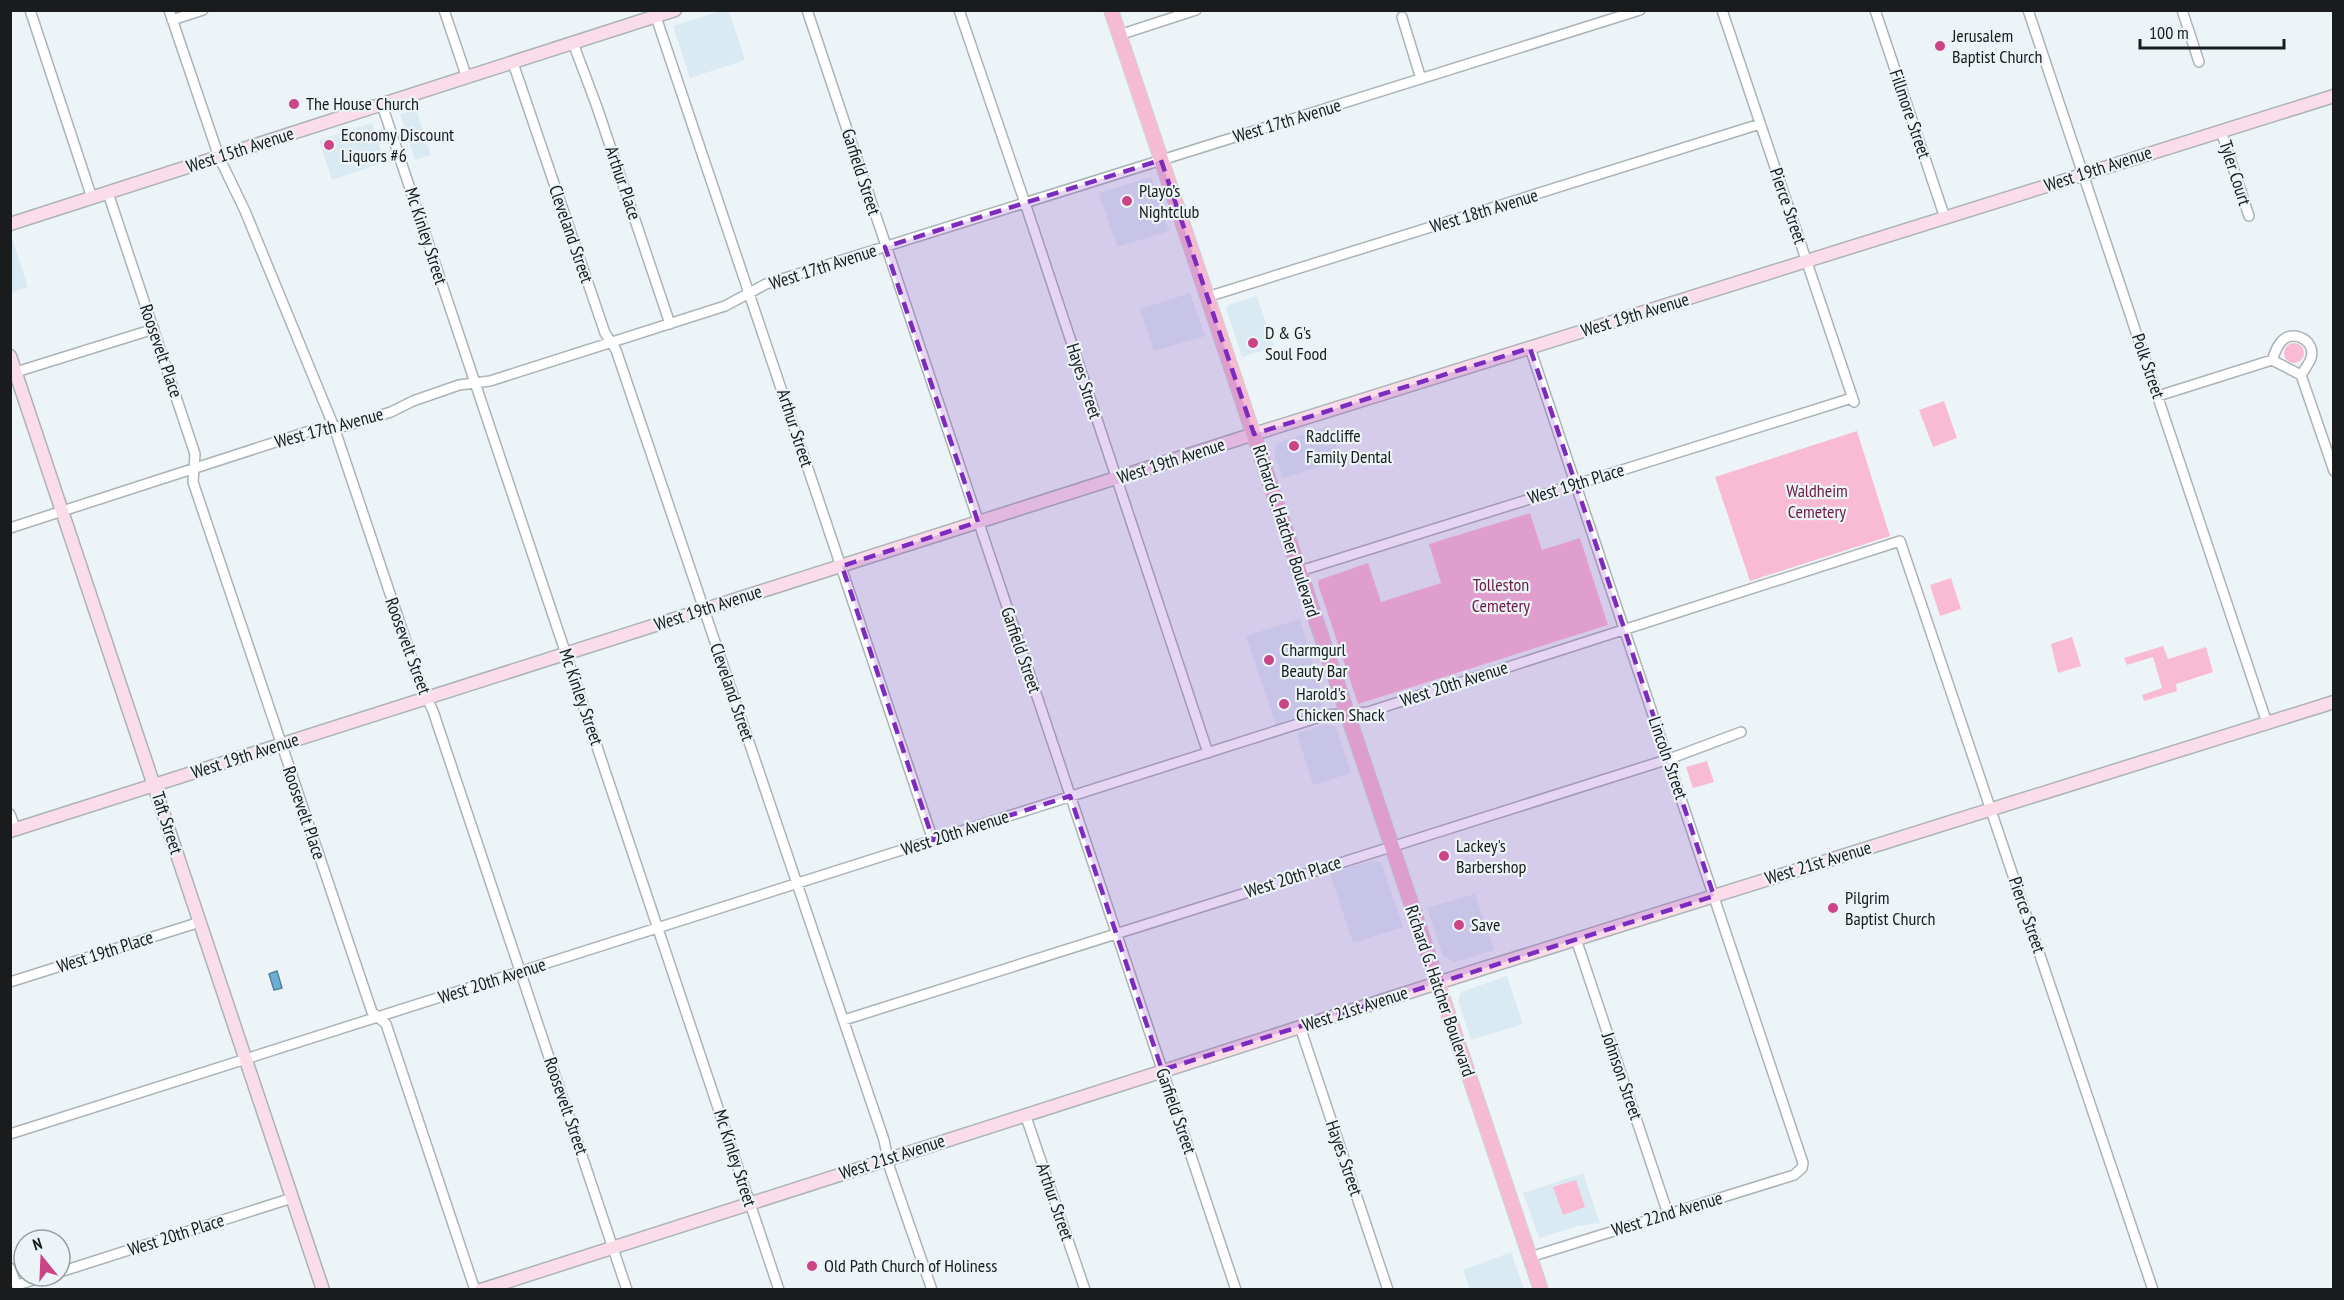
<svg xmlns="http://www.w3.org/2000/svg" width="2344" height="1300" viewBox="0 0 2344 1300" font-family="'PT Sans Narrow',sans-serif">
<rect width="100%" height="100%" fill="#ecf4f8"/>
<path fill="#daeaf3" d="M721,11H729L745,60L690,78L673,26Z
M416,109L431,155L415,160L400,114Z
M372,123L385,162L332,180L319,140Z
M1151,177L1169,231L1117,247L1099,193Z
M12,238L28,287L11,293L10,239Z
M1190,293L1205,336L1154,351L1140,309Z
M1257,296L1274,347L1242,357L1226,309L1228,305Z
M1330,426L1341,460L1283,478L1274,454L1277,443Z
M1300,619L1324,703L1320,707L1276,725L1246,636Z
M1327,724L1336,727L1351,773L1313,785L1297,733Z
M1370,861L1381,862L1403,927L1353,943L1330,873Z
M1475,894L1494,950L1454,962L1443,956L1427,908Z
M1507,976L1523,1024L1471,1040L1458,1001L1461,992Z
M1583,1173L1600,1223L1578,1226L1539,1238L1523,1193Z
M1511,1252L1524,1289H1470L1463,1270Z"/>
<path fill="#f9bbd3" d="M2284 353a10 10 0 1 1 20 0a10 10 0 1 1-20 0Z
M1944,401L1957,438L1933,447L1919,410Z
M1857,431L1890,536L1750,581L1715,477Z
M1530,513L1542,550L1580,538L1608,625L1358,704L1318,584L1319,580L1368,563L1381,602L1441,583L1429,544Z
M1951,578L1961,609L1940,616L1930,585Z
M2072,637L2081,666L2058,673L2051,644Z
M2163,646L2168,659L2206,647L2213,672L2176,684L2177,691L2144,701L2142,695L2162,688L2153,657L2127,665L2124,658Z
M1707,761L1714,782L1693,788L1686,767Z
M1576,1180L1585,1207L1563,1215L1553,1187Z"/>
<path fill="#6bb0d4" stroke="#52839d" stroke-width="1.5" d="M277,971L282,988L274,990L269,974Z"/>
<g fill="none" stroke-linecap="round" stroke-linejoin="round">
<defs>
<path id="street" d="M30,10L92,198
M169,10L219,157L245,211L334,427L421,686L433,711L627,1290
M444,10L467,78
M807,10L1236,1290
M959,10L1025,203L1208,753
M1722,10L1854,402
M1875,10L1945,218
M2028,10L2267,723
M2182,10L2199,62
M656,17L933,840
M1402,17L1421,79
M172,20L203,10
M1119,35L1196,10
M573,43L597,107L670,324
M513,63L605,333L616,350L884,1140L890,1169L932,1290
M382,105L779,1290
M2221,131L2249,216
M108,193L195,454L193,482L372,1012L386,1024L475,1290
M1207,297L1760,124
M2272,360C2275,353 2277,344 2284,339C2296,330 2316,342 2311,358C2309,364 2304,370 2301,375
M16,372L154,329
M2158,396L2272,360L2301,375L2334,471
M10,528L319,428L346,426L391,412L413,401L459,385L490,381L725,306L766,284L1640,10
M1300,571L1852,398
M10,814L16,830
M1576,939L1668,1214
M10,982L200,922
M844,1020L1669,759L1741,732
M1300,1027L1388,1290
M1025,1114L1085,1290
M10,1134L1326,715L1368,712L1900,541L2153,1290
M1530,1257L1794,1175L1802,1168L1803,1163L1530,348
M10,1268L18,1289
M60,1272L292,1198
M17,1285L46,1276"/>
<path id="secondary" d="M10,224L675,10
M10,356L323,1290
M10,831L1254,434L2334,96
M481,1290L1481,969L2334,702"/>
<path id="primary" d="M1111,10L1541,1290"/>
</defs>
<use href="#street" stroke="#acb3b7" stroke-width="12"/>
<use href="#secondary" stroke="#acb3b7" stroke-width="15"/>
<use href="#primary" stroke="#d1d1d2" stroke-width="16"/>
<use href="#street" stroke="#fff" stroke-width="9"/>
<use href="#secondary" stroke="#fadde9" stroke-width="12"/>
<use href="#primary" stroke="#f5bbd3" stroke-width="14"/>
</g>
<path fill="#7b2cbf" fill-opacity="0.2" stroke="#7b2cbf" stroke-width="4.5" stroke-dasharray="12 8" stroke-linejoin="round" d="M1161,160L1254,434L1530,348L1714,896L1162,1070L1070,796L933,840L842,566L978,522L885,247Z"/>
<g fill="#ca4486" stroke="#ecf4f8" stroke-width="2">
<circle cx="1940" cy="46" r="6"/>
<circle cx="294" cy="104" r="6"/>
<circle cx="329" cy="145" r="6"/>
<circle cx="1127" cy="201" r="6"/>
<circle cx="1253" cy="343" r="6"/>
<circle cx="1294" cy="446" r="6"/>
<circle cx="1269" cy="660" r="6"/>
<circle cx="1284" cy="704" r="6"/>
<circle cx="1444" cy="856" r="6"/>
<circle cx="1833" cy="908" r="6"/>
<circle cx="1459" cy="925" r="6"/>
<circle cx="812" cy="1266" r="6"/>
</g>
<g text-anchor="middle" stroke-width="4.5" stroke-linejoin="round" paint-order="stroke">
<g font-size="18" fill="#191b1d" stroke="#ecf4f8" text-anchor="start">
<text x="1952" y="42">Jerusalem<tspan x="1952" dy="21">Baptist Church</tspan></text>
<text x="306" y="110">The House Church</text>
<text x="341" y="141">Economy Discount<tspan x="341" dy="21">Liquors #6</tspan></text>
<text x="1139" y="197">Playo’s<tspan x="1139" dy="21">Nightclub</tspan></text>
<text x="1265" y="339">D &amp; G's<tspan x="1265" dy="21">Soul Food</tspan></text>
<text x="1306" y="442">Radcliffe<tspan x="1306" dy="21">Family Dental</tspan></text>
<text x="1281" y="656">Charmgurl<tspan x="1281" dy="21">Beauty Bar</tspan></text>
<text x="1296" y="700">Harold's<tspan x="1296" dy="21">Chicken Shack</tspan></text>
<text x="1456" y="852">Lackey's<tspan x="1456" dy="21">Barbershop</tspan></text>
<text x="1845" y="904">Pilgrim<tspan x="1845" dy="21">Baptist Church</tspan></text>
<text x="1471" y="931">Save</text>
<text x="824" y="1272">Old Path Church of Holiness</text>
</g>
<g font-size="18" fill="#191b1d" stroke="#ecf4f8">
<text transform="translate(1910 114) rotate(71)" y="6">Fillmore Street</text>
<text transform="translate(1287 121) rotate(-17)" y="6">West 17th Avenue</text>
<text transform="translate(240 150) rotate(-18)" y="6">West 15th Avenue</text>
<text transform="translate(2098 169) rotate(-18)" y="6">West 19th Avenue</text>
<text transform="translate(861 172) rotate(72)" y="6">Garfield Street</text>
<text transform="translate(2235 173) rotate(72)" y="6">Tyler Court</text>
<text transform="translate(623 183) rotate(71)" y="6">Arthur Place</text>
<text transform="translate(1788 206) rotate(71)" y="6">Pierce Street</text>
<text transform="translate(1484 211) rotate(-17)" y="6">West 18th Avenue</text>
<text transform="translate(571 234) rotate(71)" y="6">Cleveland Street</text>
<text transform="translate(426 236) rotate(72)" y="6">Mc Kinley Street</text>
<text transform="translate(823 267) rotate(-18)" y="6">West 17th Avenue</text>
<text transform="translate(1635 315) rotate(-17)" y="6">West 19th Avenue</text>
<text transform="translate(161 351) rotate(71)" y="6">Roosevelt Place</text>
<text transform="translate(2148 366) rotate(71)" y="6">Polk Street</text>
<text transform="translate(1084 381) rotate(72)" y="6">Hayes Street</text>
<text transform="translate(329 428) rotate(-15)" y="6">West 17th Avenue</text>
<text transform="translate(795 428) rotate(72)" y="6">Arthur Street</text>
<text transform="translate(1171 461) rotate(-18)" y="6">West 19th Avenue</text>
<text transform="translate(1576 484) rotate(-17)" y="6">West 19th Place</text>
<text transform="translate(1286 531) rotate(72)" y="6">Richard G. Hatcher Boulevard</text>
<text transform="translate(708 608) rotate(-18)" y="6">West 19th Avenue</text>
<text transform="translate(408 646) rotate(70)" y="6">Roosevelt Street</text>
<text transform="translate(1021 650) rotate(71)" y="6">Garfield Street</text>
<text transform="translate(1454 684) rotate(-18)" y="6">West 20th Avenue</text>
<text transform="translate(732 692) rotate(71)" y="6">Cleveland Street</text>
<text transform="translate(581 697) rotate(71)" y="6">Mc Kinley Street</text>
<text transform="translate(245 756) rotate(-18)" y="6">West 19th Avenue</text>
<text transform="translate(1668 758) rotate(71)" y="6">Lincoln Street</text>
<text transform="translate(304 813) rotate(71)" y="6">Roosevelt Place</text>
<text transform="translate(167 823) rotate(72)" y="6">Taft Street</text>
<text transform="translate(955 833) rotate(-18)" y="6">West 20th Avenue</text>
<text transform="translate(1818 863) rotate(-17)" y="6">West 21st Avenue</text>
<text transform="translate(1293 877) rotate(-18)" y="6">West 20th Place</text>
<text transform="translate(2027 915) rotate(71)" y="6">Pierce Street</text>
<text transform="translate(105 952) rotate(-18)" y="6">West 19th Place</text>
<text transform="translate(492 981) rotate(-18)" y="6">West 20th Avenue</text>
<text transform="translate(1440 991) rotate(71)" y="6">Richard G. Hatcher Boulevard</text>
<text transform="translate(1355 1009) rotate(-18)" y="6">West 21st Avenue</text>
<text transform="translate(1622 1076) rotate(71)" y="6">Johnson Street</text>
<text transform="translate(566 1106) rotate(71)" y="6">Roosevelt Street</text>
<text transform="translate(1176 1111) rotate(71)" y="6">Garfield Street</text>
<text transform="translate(892 1157) rotate(-18)" y="6">West 21st Avenue</text>
<text transform="translate(735 1158) rotate(72)" y="6">Mc Kinley Street</text>
<text transform="translate(1344 1158) rotate(71)" y="6">Hayes Street</text>
<text transform="translate(1055 1202) rotate(71)" y="6">Arthur Street</text>
<text transform="translate(1667 1214) rotate(-17)" y="6">West 22nd Avenue</text>
<text transform="translate(176 1235) rotate(-18)" y="6">West 20th Place</text>
</g>
<g font-size="18" fill="#6b1d44" stroke="#ecf4f8">
<text x="1817" y="497">Waldheim<tspan x="1817" dy="21">Cemetery</tspan></text>
<text x="1501" y="591">Tolleston<tspan x="1501" dy="21">Cemetery</tspan></text>
</g>
</g>
<rect width="2344" height="1300" fill="none" stroke="#191b1d" stroke-width="24"/>
<g transform="translate(42 1258) rotate(342)"><circle r="28" fill="#ecf4f8" stroke="#989da0" stroke-width="1.5"/>
<path d="M0-4.5L10 22L0 15L-10 22Z" fill="#ca4486"/>
<text y="-9" font-size="16" font-weight="bold" text-anchor="middle" fill="#191b1d">N</text>
</g>
<path d="M2140 39v9h144v-9" fill="none" stroke="#191b1d" stroke-width="3"/>
<text x="2149" y="39" font-size="18" fill="#191b1d" stroke="#ecf4f8" stroke-width="4.5" paint-order="stroke">100 m</text>
</svg>
